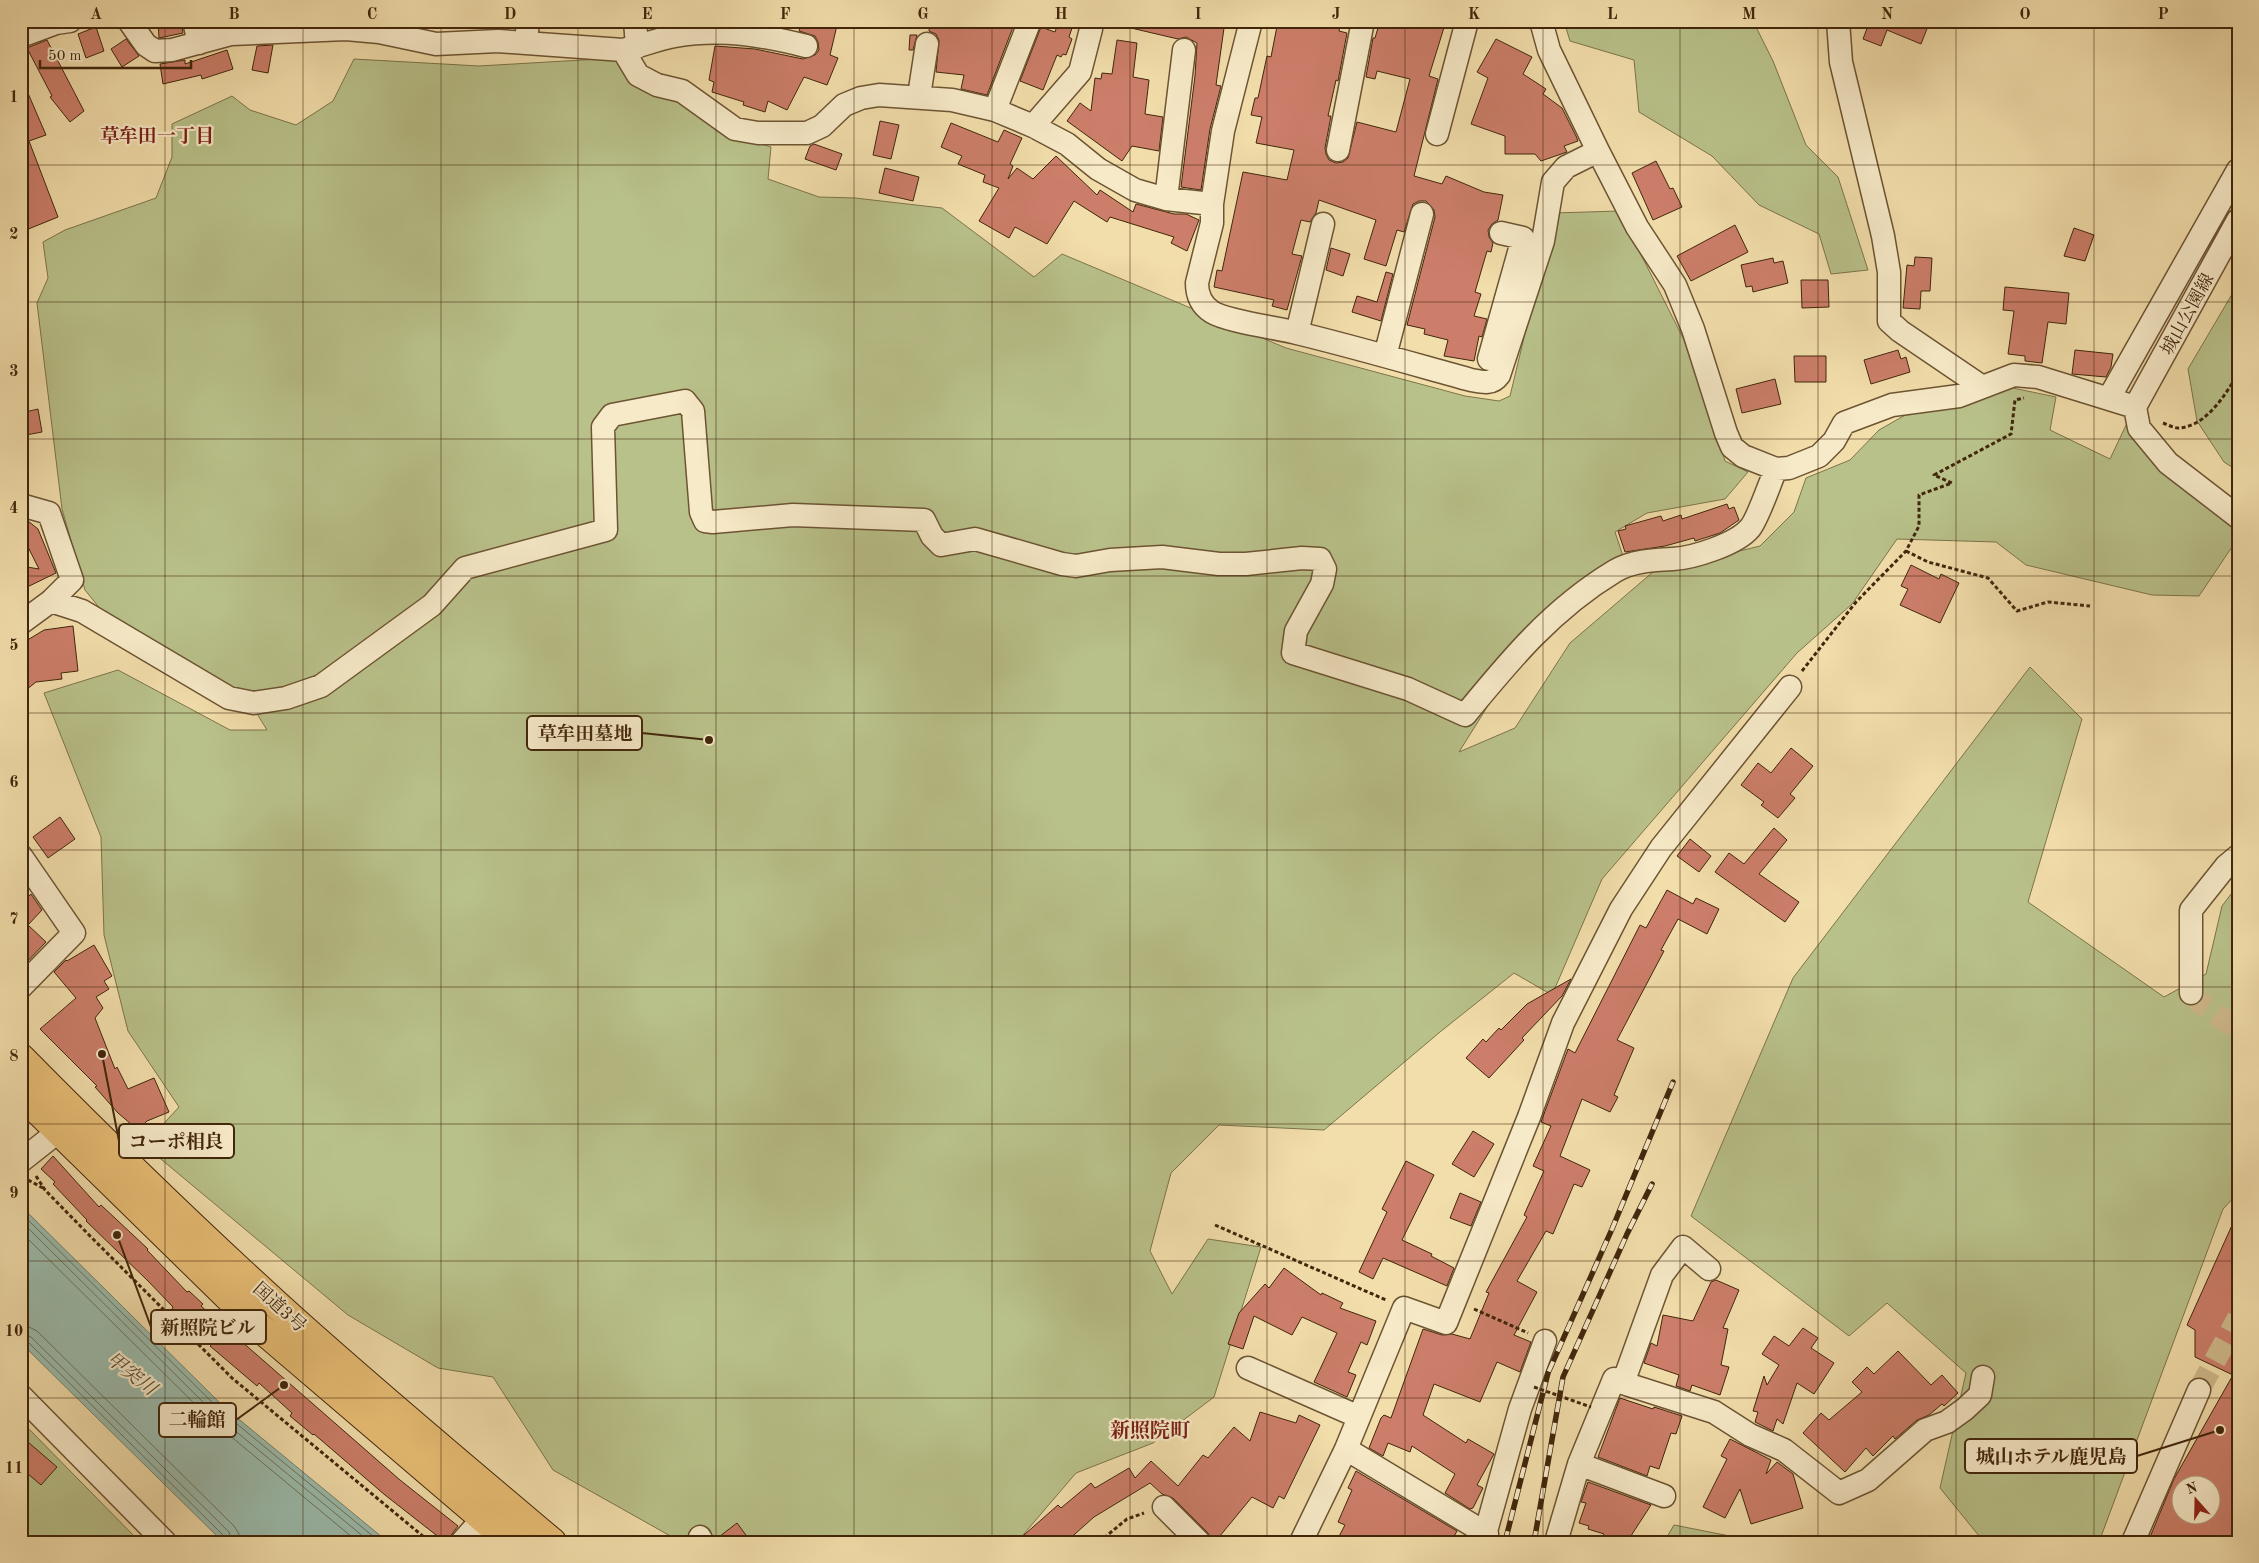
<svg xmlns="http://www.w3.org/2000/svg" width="2259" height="1563" viewBox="0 0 2259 1563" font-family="'Old Standard TT','Noto Serif JP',serif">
<rect width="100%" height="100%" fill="#f2deab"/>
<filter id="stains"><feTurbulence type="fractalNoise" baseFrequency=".004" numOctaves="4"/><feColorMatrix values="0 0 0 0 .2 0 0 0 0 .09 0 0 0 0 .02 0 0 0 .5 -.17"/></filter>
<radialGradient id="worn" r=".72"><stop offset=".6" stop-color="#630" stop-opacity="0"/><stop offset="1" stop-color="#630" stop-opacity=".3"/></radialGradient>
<path fill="#b9c18a" stroke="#7d744a" d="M1564,21H1753L1773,61L1806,145L1838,177L1868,270L1831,274L1819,234L1759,205L1712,156L1639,112L1634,60L1570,41Z
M617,58L725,133L771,147L768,179L819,197L855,198L942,208L1034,277L1062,254L1286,348L1465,396L1499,401L1510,396L1554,213L1619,211L1684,340L1718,436L1725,461L1748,472L1725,499L1647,513L1615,532L1623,556L1546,613L1459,752L1515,728L1570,643L1653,572L1760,546L1794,512L1806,478L1850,460L1879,430L1907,414L2008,387L2056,397L2050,430L2110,459L2128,421L2209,503L2238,530V538L2199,596L2152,595L2026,565L1996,542L1897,539L1852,604L1797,653L1602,879L1552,995L1514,973L1440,1032L1324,1130L1219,1125L1171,1173L1150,1251L1172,1294L1208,1239L1261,1247L1214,1397L1153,1443L1076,1473L1017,1542H681L553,1470L493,1377L438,1368L348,1315L144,1145L179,1107L128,1031L104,935L101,837L44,693L118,670L230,730H267L246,696L114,626L85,590L62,509L37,303L48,278L43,242L65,230L156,198L172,157V124L232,96L250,110L296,125L333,101L354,59L479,66Z
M2238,284V471L2224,462L2197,421L2188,369Z
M2030,667L2082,719L2028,902L2164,997L2206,974L2222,906L2238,885V1193L2223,1209L2099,1542H1984L1940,1488L1966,1373L1887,1303L1849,1336L1691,1216L1793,978Z
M21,1421L140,1542H21Z
M1674,1525L1745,1539L1746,1542H1664Z"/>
<path fill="#9bbcad" stroke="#77806c" d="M21,1206L224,1407L388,1542H223L21,1343Z"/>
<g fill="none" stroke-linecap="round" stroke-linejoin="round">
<path stroke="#6e715c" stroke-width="1" d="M21,1213L220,1410L380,1542
M21,1221L216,1415L370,1542
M21,1232L211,1420L358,1542
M21,1326L29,1327L37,1331L234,1526L239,1534L240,1542
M21,1333L31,1337L229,1532L232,1542
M21,1339L27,1341L224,1536L226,1542"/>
</g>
<path fill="#cc7e6a" stroke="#41260b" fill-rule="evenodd" d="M158,21H181L183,33L159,38Z
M802,21H838L830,55L838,58L827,85L804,77L787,110L768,101L765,112L743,105L744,102L712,92L714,82L709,80L715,46L755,49L803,59L815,55L819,50L818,42L815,36L799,31Z
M930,21H969L1013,27L987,95L961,89L964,75L936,72L939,40L936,34L929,31Z
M1132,21H1225L1216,85L1221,86L1210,129L1201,190L1181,187L1195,76L1197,43L1186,37L1178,39L1131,28Z
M1278,21H1341L1339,31L1347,33L1338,81L1336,80L1328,116H1331L1325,148L1326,154L1329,160L1336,163L1343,162L1348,158L1357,122L1396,132L1410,79L1377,71L1375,79L1366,77L1373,38H1375L1380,21H1446L1429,76L1438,79L1414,176L1442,184L1446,176L1484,192L1503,195L1498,220L1492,224L1488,230L1489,237L1493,243L1491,252L1487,251L1475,292L1481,294L1474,316L1487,319L1482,337L1479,336L1474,361L1444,356L1448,340L1424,334L1425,329L1407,325L1435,217L1434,210L1426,201H1419L1413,204L1404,232L1397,230L1386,266L1364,259L1376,220L1319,200L1316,213L1310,222L1301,220L1292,254L1302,256L1287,310L1272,306L1274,300L1214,287L1217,270L1222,271L1243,172L1287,180L1294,150L1256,143L1262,117L1251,115L1255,98H1258L1267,56L1271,57Z
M1866,21H1930L1921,44L1887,30L1881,46L1863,39L1869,23Z
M1058,23L1072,28L1069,37L1072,39L1066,55L1063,54L1061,57L1057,55L1043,90L1020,81L1041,27L1055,32Z
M96,27L104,51L86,58L78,34Z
M910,35H917L913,50H909Z
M126,39L139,56L122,67L111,49Z
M1496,39L1532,57L1523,74L1546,89L1543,94L1562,108L1576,136L1578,141L1564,146L1567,152L1541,161L1535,154H1505V136L1471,124L1488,78L1477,72Z
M47,40L84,111L70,122L50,97L52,96L28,50L27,48Z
M1117,40L1137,43L1133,77L1149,80L1145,114L1163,117L1159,151L1132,146L1122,161L1067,121L1080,103L1091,111L1095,78L1101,79L1102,73L1112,74Z
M273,45L268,73L252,70L257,46Z
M227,50L233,69L202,79L201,75L163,84L160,64L185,60V64Z
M21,77L46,135L29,141L58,217L21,232Z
M880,121L899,125L891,159L873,155Z
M951,123L998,142L1004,130L1022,138L1010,164L1013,166L1008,179L1017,168L1033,179L1056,156L1097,195L1100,190L1133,212L1136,204L1174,214H1186L1199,220L1187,251L1171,243L1174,237L1110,217L1107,222L1074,201L1047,244L1015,227L1009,238L979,221L999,188L983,182L985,175L958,164L962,156L941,147Z
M814,144L842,154L836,170L805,159L810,146Z
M1656,161L1670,189L1673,188L1682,207L1653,220L1632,173Z
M885,168L919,177L913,201L879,193Z
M1735,225L1748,252L1691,281L1677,256Z
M2074,228L2094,235L2085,261L2064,256Z
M1331,248L1350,254L1343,276L1326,270Z
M1915,257L1932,258L1930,291H1921L1920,309L1903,308L1907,265L1914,266Z
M1773,258L1774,263L1783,261L1788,283L1753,292L1752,286L1746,287L1741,265Z
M1386,272L1393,274L1381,321L1352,312L1357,296L1377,302Z
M1801,280H1828L1829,307L1802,308Z
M2005,287L2069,293L2066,324L2048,322L2042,363L2025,361V356L2008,354L2014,311L2003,310Z
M1898,350L1901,359L1906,357L1910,372L1871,384L1864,360Z
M2075,350L2113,354L2111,367L2106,377L2072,374Z
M1794,356H1826V382H1795Z
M1775,379L1781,404L1742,413L1736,389Z
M38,409L42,432L26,435L21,413Z
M1727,504L1729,509L1734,507L1739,520L1720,533L1695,541L1694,538L1665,546L1625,552L1618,531L1626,529L1625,526L1661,516L1663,521L1681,515L1682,519Z
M21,519L28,521L38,529L56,573L21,590V566L39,569L21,533Z
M1911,565L1939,579L1941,574L1959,583L1940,623L1900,605L1908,589L1901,586Z
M73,626L78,671L61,673L62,679L36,682L21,694V644L44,630Z
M1791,748L1813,766L1790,794L1795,798L1778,818L1761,805L1764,802L1741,785L1758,763L1771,773Z
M60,817L75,839L48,858L33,837Z
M1774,828L1787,840L1759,874L1799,902L1785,922L1715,872L1729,853L1744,864Z
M1690,839L1711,856L1699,872L1677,856Z
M1667,890L1693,904L1696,898L1719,909L1707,934L1678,919L1661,950L1664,951L1617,1040L1634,1048L1614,1095L1618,1097L1610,1112L1582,1099L1560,1156L1590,1170L1582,1187L1574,1184L1553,1234L1546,1231L1517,1281L1537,1292L1514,1335L1531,1342L1520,1372L1497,1362L1480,1402L1434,1384L1423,1415L1466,1443L1468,1439L1494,1454L1477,1485L1483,1488L1473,1508L1470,1509L1445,1493L1455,1474L1412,1446L1410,1452L1388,1443L1383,1456L1369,1448L1381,1418L1384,1415L1391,1418L1423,1329L1442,1335L1452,1334L1470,1339L1489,1293L1486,1292L1527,1217L1524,1215L1544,1171L1533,1166L1551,1126L1541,1122L1568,1049L1575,1053L1640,925L1646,928Z
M31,894L42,910L28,925L46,942L21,968V904Z
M94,945L112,976L104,981L109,989L96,997L103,1008L95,1018L115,1069L117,1067L128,1089L154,1078L169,1112L147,1121L138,1130L118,1113L95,1087L97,1086L40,1029L76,998L54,972L66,960L67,961Z
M1571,979L1562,996L1522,1038L1524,1040L1489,1078L1466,1058L1483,1039L1486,1042L1499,1028L1501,1030L1527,1004Z
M1473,1131L1494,1144L1474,1177L1452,1164Z
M53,1156L99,1207L101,1205L148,1249L147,1250L187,1292L189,1291L203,1304L201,1306L400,1480L458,1526L452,1534L449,1542H445L385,1495L314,1434L313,1435L290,1416L292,1413L259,1383L257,1386L210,1346L212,1344L172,1309L173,1307L147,1280L86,1221L87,1220L53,1184L55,1182L41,1169Z
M1406,1161L1434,1175L1402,1240L1432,1254L1431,1256L1454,1268L1447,1286L1383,1258L1373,1279L1359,1272L1387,1212L1382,1209Z
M1460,1193L1481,1202L1471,1226L1450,1218Z
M2238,1212V1542H2148L2174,1479L2233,1375L2195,1357V1330L2187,1325ZM2182,1486H2212V1516H2182Z
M1284,1268L1321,1295L1322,1293L1343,1303L1340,1308L1376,1321L1367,1345L1361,1342L1348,1372L1356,1375L1347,1397L1314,1382L1337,1333L1302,1317L1292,1335L1254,1316L1243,1349L1228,1344L1239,1313L1265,1284L1269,1288Z
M1716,1280L1739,1290L1723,1328L1728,1329L1721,1365L1729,1367L1720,1395L1692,1385L1690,1391L1676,1386L1679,1375L1644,1363L1651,1343L1657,1346L1663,1315L1693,1321L1711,1282Z
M1803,1328L1818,1338L1811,1348L1834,1363L1814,1394L1797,1383L1783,1424L1777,1419L1773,1431L1755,1422L1758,1412L1753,1411L1764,1376L1767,1385L1779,1365L1762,1354L1774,1336L1789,1346Z
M1898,1351L1931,1385L1942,1375L1958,1393L1944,1406L1942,1404L1929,1415L1917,1420L1895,1439L1893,1436L1873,1456L1866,1448L1845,1472L1803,1433L1821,1413L1829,1420L1862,1392L1852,1382L1867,1367L1874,1374Z
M1620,1398L1653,1409L1654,1407L1682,1416L1676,1434L1671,1433L1659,1469L1650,1466L1647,1476L1598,1457Z
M1260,1412L1296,1423L1299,1415L1320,1425L1284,1499L1279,1496L1273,1508L1252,1497L1215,1542L1212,1541L1208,1533L1173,1498L1162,1494L1150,1483L1094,1517L1066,1542H1016L1058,1505L1061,1508L1091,1483L1095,1488L1129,1468L1135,1478L1151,1461L1178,1486L1203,1455L1208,1458L1234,1427L1250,1441Z
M21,1436L57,1467L41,1485L21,1468Z
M1730,1439L1771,1460L1766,1474L1777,1462L1793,1474L1803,1508L1751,1524L1740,1489L1725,1518L1703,1507L1727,1459L1721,1456Z
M1356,1471L1457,1531L1451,1542H1336L1345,1525L1338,1522L1352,1490L1348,1488Z
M1588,1482L1651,1505L1627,1542H1600L1604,1534L1588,1529L1589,1526L1579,1523L1586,1503L1581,1502Z
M737,1523L751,1542H715V1540Z"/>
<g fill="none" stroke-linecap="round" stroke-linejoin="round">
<path stroke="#cfb98b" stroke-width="22" stroke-dasharray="22 11" stroke-linecap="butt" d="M2191,993L2198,1001L2238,1030
M2199,1390L2238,1318"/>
<defs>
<path id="minor" d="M129,21L146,45L155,51L172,50L231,34L346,29L379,32L436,44L498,41L623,50L638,75L657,85L682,91L735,129L758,133H807L822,126L844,105L861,98L879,95L952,100L995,110L1033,126L1067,144L1098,169L1135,190L1166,199L1212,204
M194,21L199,43
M635,21L637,47
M1251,21L1223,131L1212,204V223L1197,283C1197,295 1201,305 1212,312C1226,321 1278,328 1297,333C1355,347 1413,364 1471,380C1482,382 1492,385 1499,375L1543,241L1553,182L1566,167L1598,151
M1541,21L1549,50L1598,151L1637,227L1675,285L1693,329L1726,433L1732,447L1743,456L1776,469L1789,468L1819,456L1834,441L1844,423L1892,405L1959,396L2014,375L2038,377L2135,407
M1838,21L1841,62L1883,236L1889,272V321L1900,331L1981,386
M21,36L56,23L70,21
M526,42L528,21
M623,50C641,46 658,39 675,36C721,28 762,35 806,46
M919,96L927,44
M995,110L1029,23
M1033,126L1080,72L1091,29
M1437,134L1467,21
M1338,150L1363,21
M1166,199L1184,50
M1297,333L1323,224
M1385,356L1422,214
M1489,359L1523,238L1501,233
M2109,398L2238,170
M2135,407L2238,220
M2135,407L2139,428L2168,463L2238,517
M21,505L49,513L72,580L51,601L21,623
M51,601L82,611L229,698L254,703L286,698L321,686L432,605L465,568L606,530L603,427L612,415L685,401L693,411L701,512L705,521L713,522L793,515L924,520L932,536L941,545L975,539L1062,564L1076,566L1110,560L1162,557L1219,564H1246L1302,558L1320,559L1325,569L1322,584L1296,631L1293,653L1408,689L1465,715C1510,660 1552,609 1615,571C1632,561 1653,560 1673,559C1693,558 1737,544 1750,528C1758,519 1770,482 1776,469
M21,856L74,933L21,987
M2191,993V910L2226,866L2238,856
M21,1161L59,1131
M1248,1368L1359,1417
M1623,1383L1714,1412L1750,1435L1784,1450L1839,1493L1868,1480L1925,1430L1947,1422L1965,1409L1980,1395L1983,1377
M21,1396L165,1542
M1346,1449L1487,1534
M1579,1464L1664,1496
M1164,1507L1199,1542
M700,1537L702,1542
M462,1542L483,1518
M1301,1542L1346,1449L1404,1308L1446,1323L1529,1117L1563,1023L1621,909L1661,848L1790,687
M1483,1542L1520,1409L1545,1341
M1556,1542L1579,1464L1614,1379L1623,1383L1662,1275L1683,1247L1709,1269
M2133,1542L2199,1390"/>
<path id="highway" d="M21,1058C104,1142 189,1225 277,1305C366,1386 460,1464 552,1542
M21,1094L258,1326L511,1542"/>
</defs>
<use href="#minor" stroke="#6d5433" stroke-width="25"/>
<use href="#highway" stroke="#41260b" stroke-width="30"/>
<path stroke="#41260b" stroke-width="3" stroke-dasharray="4 2.5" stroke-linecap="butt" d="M2163,423C2168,425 2174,428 2178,428C2206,427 2225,395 2238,374
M1906,551L1928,562L1988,578L2017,611L2048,602L2090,606
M1802,671L1856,602L1906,551L1919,526V495L1952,483L1934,475L2011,434L2015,400L2024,398
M36,1176L45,1190L92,1238L232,1378L430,1542
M28,1180L45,1189
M1215,1225L1386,1300
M1474,1309L1528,1333
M1099,1542L1127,1519L1144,1513"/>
<use href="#minor" stroke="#f7eac8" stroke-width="22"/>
<use href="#highway" stroke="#e9bf76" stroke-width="28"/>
<defs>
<path id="rail" d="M1505,1542L1548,1373L1612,1229L1673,1082
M1534,1542L1563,1377L1627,1234L1652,1184"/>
</defs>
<use href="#rail" stroke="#41260b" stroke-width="5.5"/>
<use href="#rail" stroke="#f7eac8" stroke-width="4" stroke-dasharray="11" stroke-linecap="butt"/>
<path stroke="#41260b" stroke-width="3" stroke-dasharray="4 2.5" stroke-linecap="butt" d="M1534,1387L1591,1407"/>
</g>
<path fill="none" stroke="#41260b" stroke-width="1" stroke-opacity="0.55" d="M165,21V1542M303,21V1542M441,21V1542M578,21V1542M716,21V1542M854,21V1542M992,21V1542M1130,21V1542M1267,21V1542M1405,21V1542M1543,21V1542M1680,21V1542M1818,21V1542M1956,21V1542M2094,21V1542M21,165H2238M21,302H2238M21,439H2238M21,576H2238M21,713H2238M21,850H2238M21,987H2238M21,1124H2238M21,1261H2238M21,1398H2238"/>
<g text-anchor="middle" stroke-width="4.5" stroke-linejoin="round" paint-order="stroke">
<g font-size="18" fill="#41260b" stroke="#f7eac8">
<text transform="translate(2187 314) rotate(-61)" y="6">城山公園線</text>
<text transform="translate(280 1307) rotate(42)" y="6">国道3号</text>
</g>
<g font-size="19" font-weight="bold" fill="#7a1f14" stroke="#f7eac8">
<text x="157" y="142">草牟田一丁目</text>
</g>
<g font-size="19" font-style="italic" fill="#584c34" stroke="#f7eac8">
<text transform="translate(132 1373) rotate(38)" y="7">甲突川</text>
</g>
<g font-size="20" font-weight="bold" fill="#7a1f14" stroke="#f7eac8">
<text x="1150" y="1437">新照院町</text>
</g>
</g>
<path fill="none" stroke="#41260b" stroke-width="2" d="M709 740L642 733M102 1054L119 1141M117 1235L151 1327M284 1385L236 1420M2220 1430L2137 1456"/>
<g fill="#41260b" stroke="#f7eac8" stroke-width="2">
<circle cx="709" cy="740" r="5"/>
<circle cx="102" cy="1054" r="5"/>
<circle cx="117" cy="1235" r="5"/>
<circle cx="284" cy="1385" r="5"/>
<circle cx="2220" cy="1430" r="5"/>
</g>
<g fill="#f7eac8" stroke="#41260b" stroke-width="2">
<rect x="527" y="716" width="115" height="34" rx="5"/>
<rect x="119" y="1124" width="115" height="34" rx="5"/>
<rect x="151" y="1310" width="115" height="34" rx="5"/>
<rect x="159" y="1403" width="77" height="34" rx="5"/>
<rect x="1965" y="1439" width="172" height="34" rx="5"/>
</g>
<g font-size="19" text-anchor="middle" font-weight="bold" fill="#41260b">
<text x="585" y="740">草牟田墓地</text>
<text x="176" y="1148">コーポ相良</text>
<text x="208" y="1334">新照院ビル</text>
<text x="197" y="1426">二輪館</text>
<text x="2051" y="1463">城山ホテル鹿児島</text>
</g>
<rect width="2259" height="1563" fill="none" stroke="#f2deab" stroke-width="55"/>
<g transform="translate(2196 1500) rotate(340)"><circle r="24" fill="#f7eac8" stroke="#ae9c7c"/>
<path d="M0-4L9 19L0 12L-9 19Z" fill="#8f2418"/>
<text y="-8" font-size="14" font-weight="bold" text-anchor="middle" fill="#41260b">N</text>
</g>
<path d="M40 60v8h151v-8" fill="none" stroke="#41260b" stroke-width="2.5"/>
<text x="48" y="60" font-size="15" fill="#41260b" stroke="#f7eac8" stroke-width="4" paint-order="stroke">50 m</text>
<rect x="28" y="28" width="2204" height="1508" fill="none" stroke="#41260b" stroke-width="2"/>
<g font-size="16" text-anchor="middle" font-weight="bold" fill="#41260b">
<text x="96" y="19">A</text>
<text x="234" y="19">B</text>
<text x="372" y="19">C</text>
<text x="510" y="19">D</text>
<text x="647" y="19">E</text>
<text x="785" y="19">F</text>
<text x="923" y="19">G</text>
<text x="1061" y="19">H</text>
<text x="1198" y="19">I</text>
<text x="1336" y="19">J</text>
<text x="1474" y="19">K</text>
<text x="1612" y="19">L</text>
<text x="1749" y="19">M</text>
<text x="1887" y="19">N</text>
<text x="2025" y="19">O</text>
<text x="2163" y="19">P</text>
<text x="14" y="102">1</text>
<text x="14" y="239">2</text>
<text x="14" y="376">3</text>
<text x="14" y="513">4</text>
<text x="14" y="650">5</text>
<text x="14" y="787">6</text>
<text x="14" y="924">7</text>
<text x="14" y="1061">8</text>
<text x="14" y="1198">9</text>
<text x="14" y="1336">10</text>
<text x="14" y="1473">11</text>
</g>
<rect width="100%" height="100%" filter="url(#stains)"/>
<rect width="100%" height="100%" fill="url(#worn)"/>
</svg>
